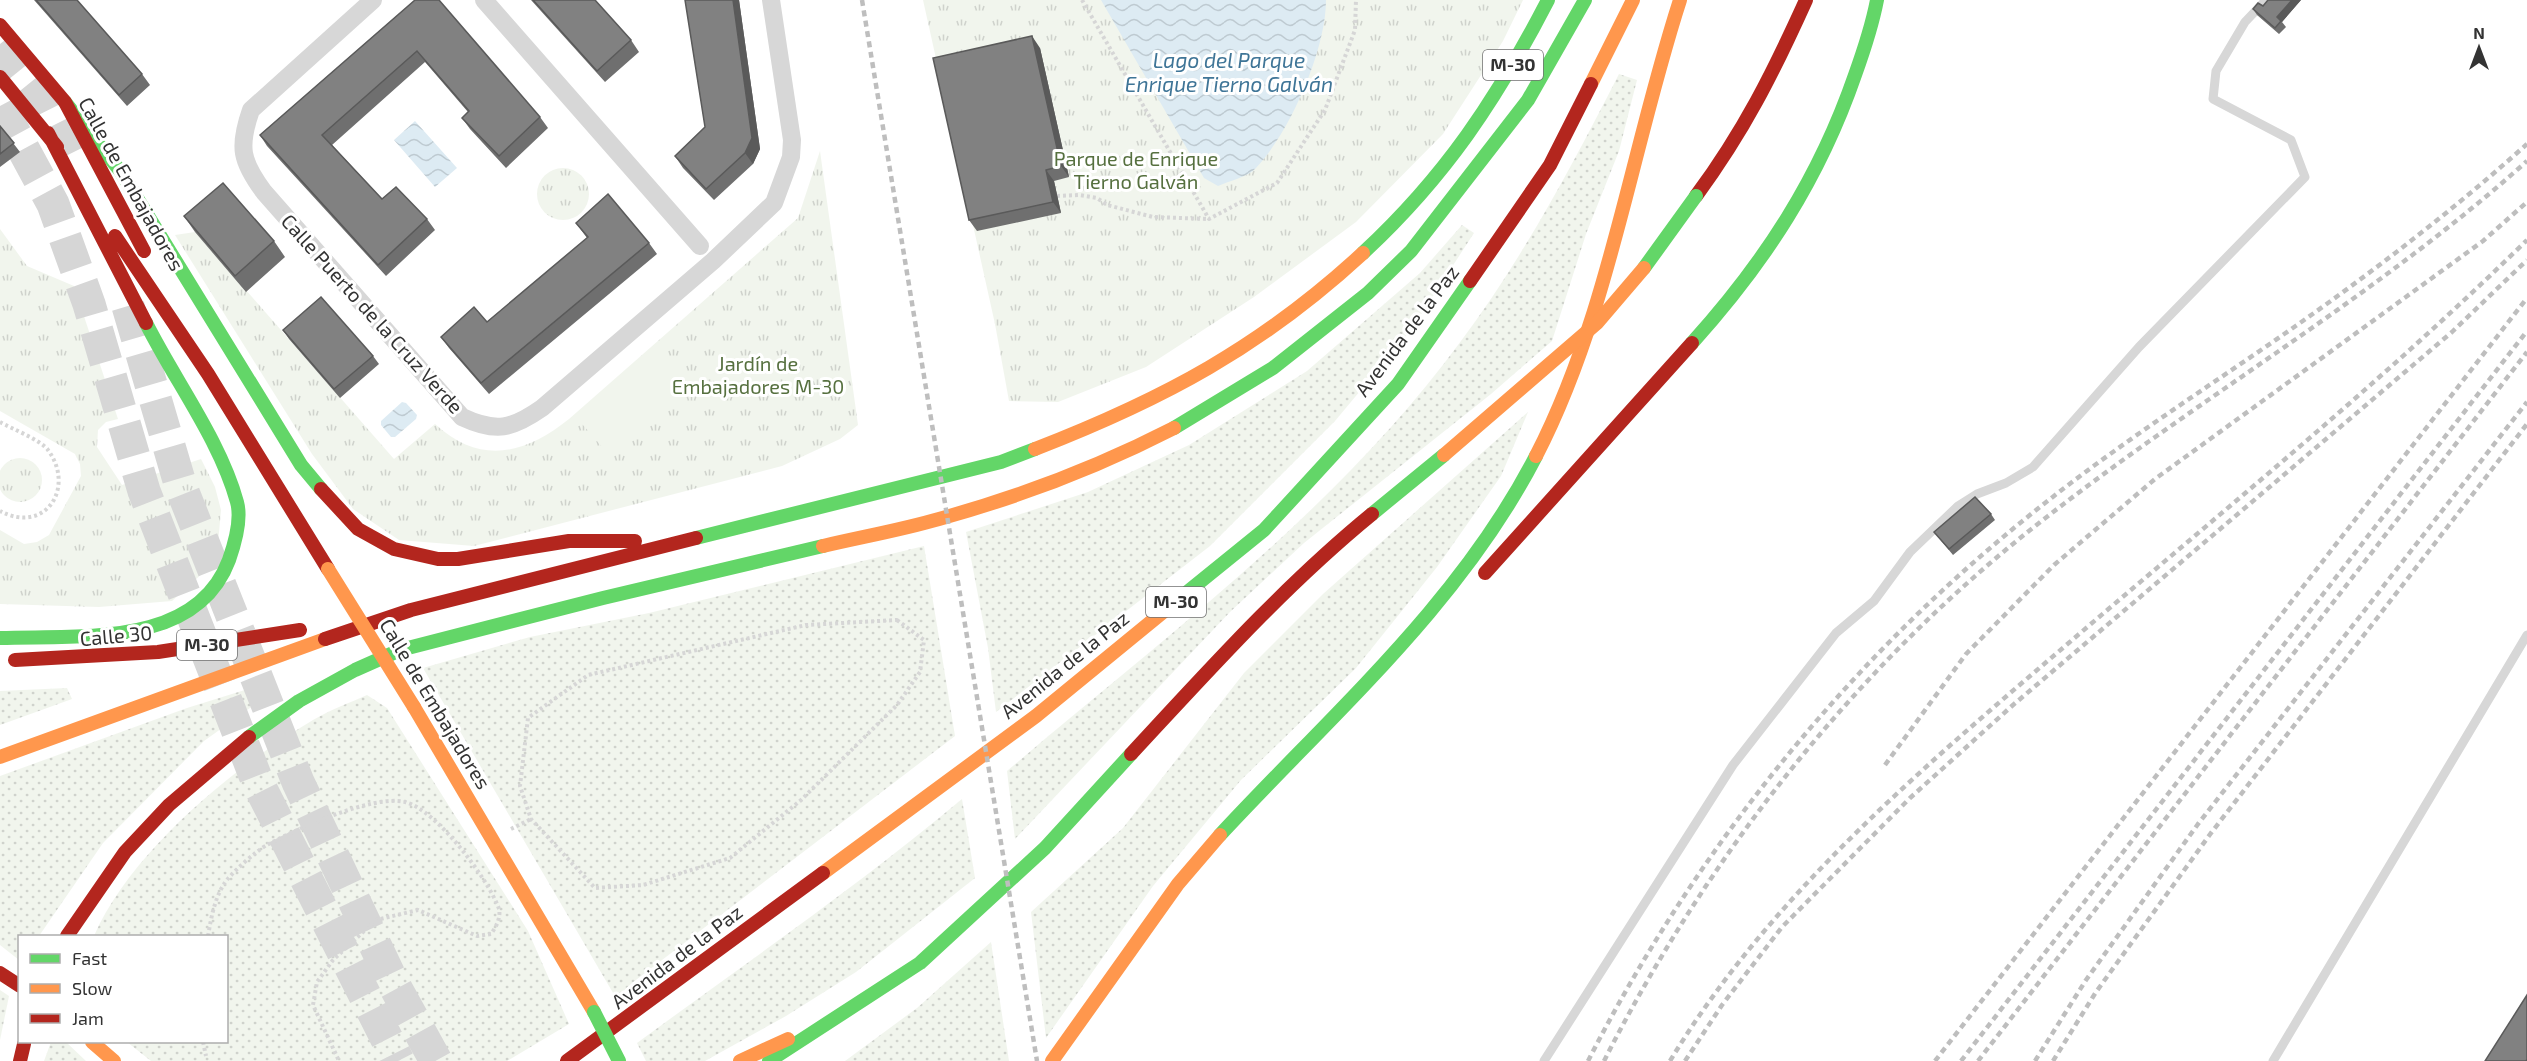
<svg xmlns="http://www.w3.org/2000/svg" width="2527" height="1061" viewBox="0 0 2527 1061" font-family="'Exo 2',sans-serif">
<defs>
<pattern id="grass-dots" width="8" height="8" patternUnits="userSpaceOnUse" patternTransform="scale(1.5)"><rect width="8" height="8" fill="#f1f5ed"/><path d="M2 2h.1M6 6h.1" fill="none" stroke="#cfd2cc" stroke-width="1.8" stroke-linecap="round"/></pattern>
<pattern id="park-tufts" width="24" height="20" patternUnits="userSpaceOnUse" patternTransform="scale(1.5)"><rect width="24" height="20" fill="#f1f5ed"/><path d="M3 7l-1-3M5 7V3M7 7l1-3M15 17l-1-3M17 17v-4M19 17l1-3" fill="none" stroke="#cfd2cc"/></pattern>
<pattern id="water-waves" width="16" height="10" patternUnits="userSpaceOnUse" patternTransform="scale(1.5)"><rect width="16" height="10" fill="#ddebf3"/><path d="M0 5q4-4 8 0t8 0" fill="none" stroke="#becad1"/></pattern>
</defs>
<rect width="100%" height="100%" fill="#fff"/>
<path fill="url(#grass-dots)" d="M1619,74L1637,80L1619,151L1586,234L1552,341L1491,394L1304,543L1230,612L1015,839L1007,771C1166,636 1336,511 1461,341C1523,258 1572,166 1619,74Z
M1462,225L1474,233L1411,330L1335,421L1210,546L996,712L988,648L966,532L1088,492L1189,445L1307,371L1420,273Z
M1528,412L1501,476L1437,567L1356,668L1241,780L1153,886L1046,1038L1031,912L1123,828L1244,673L1323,594Z
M924,546L955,736L632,983L616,998L423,668L530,637L649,613Z
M270,682L275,690L204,741L103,843L39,936H20L19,960L0,945V776L187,708Z
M67,688L72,699L0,725V691Z
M367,695L387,708L528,931L569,1024L507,1061H151L127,1042H226V936H94C131,851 234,767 313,720C330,710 349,703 367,695Z
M962,799L975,878L856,972L786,1016L705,1061H646L637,1043C746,963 858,886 962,799Z
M991,942L1009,1061H845L917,1008Z
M0,990L9,996L0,1040Z
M51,1042H66L86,1061H44Z"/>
<path fill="url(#park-tufts)" d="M923,0H1523L1503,41L1443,134L1356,222L1254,297L1146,367L1058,402L1009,401L995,324Z
M820,151L858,425L840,439L782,466L474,546L399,540L353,509L312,454L175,235L195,232L394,459L435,424C481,466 525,454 569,419L798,218Z
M537 194a26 26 0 1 1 52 0a26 26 0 1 1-52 0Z
M0,229L27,266L74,286L118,419L106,422L98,430L97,447L122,485L201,459L215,487L221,510L218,544L204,572L172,601L99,607L0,604V530L24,544L37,542L49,535L81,476L80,464L75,454L0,411Z
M-2 480a22 22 0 1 1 44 0a22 22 0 1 1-44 0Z"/>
<path fill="#f1f5ed" d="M650,350L686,391L611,457L575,416Z"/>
<path fill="url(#water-waves)" d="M1101,0H1326C1326,50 1290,132 1256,168C1248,177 1229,181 1218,186L1204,178Z
M415,121L457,168L435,187L394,140Z
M402,402L406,403L417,415L416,419L395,437H391L381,425V421Z"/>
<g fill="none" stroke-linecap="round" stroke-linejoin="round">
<path stroke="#d6d6d6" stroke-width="33" stroke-dasharray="33 16" stroke-linecap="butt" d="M0,44L38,91L71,157
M0,106L53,204L89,304L144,491L258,783L398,1061
M128,306L181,487L298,782L393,983L436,1061"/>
<path stroke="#d6d6d6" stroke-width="4" stroke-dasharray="3 3" stroke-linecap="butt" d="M1082,0L1209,219L1277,183L1325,110L1355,30L1356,0
M1057,196L1079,195L1097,198L1107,205L1153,217L1209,219
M0,422C12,429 41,440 48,450C76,488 45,535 0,511
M897,620L924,640L920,672L897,705L801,800L730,858L643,885L595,888L531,819L520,786L528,718L588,675L806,625Z
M511,829L531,819
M208,936C211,919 214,900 224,884C229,875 257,850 267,845C296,829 374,794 405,802C436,809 489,880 499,909C501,918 496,927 491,934L477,936L418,910L376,920L333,960L317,982L313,1005L339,1061
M203,1042L206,1056"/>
<path stroke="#d7d7d7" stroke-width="9" d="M1544,1061L1733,765L1836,633L1874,601L1910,552L1958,506L1977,494L2006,483L2033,467L2139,347L2305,177L2291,140L2213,99L2216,71L2245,22L2266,0
M2273,1061L2527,635"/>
<path stroke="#d7d7d7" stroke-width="18" d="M373,0L251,110C238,147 241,161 264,192L462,417C496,433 512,429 542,408L713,261L774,203L791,157L792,140L771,0
M484,0L700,246"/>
<path stroke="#63d668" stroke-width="14" d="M65,102L121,172L301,465L321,489
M1363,253C1445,177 1497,99 1548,0
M1692,343C1765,262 1819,179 1855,75C1864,50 1872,26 1877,0
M1174,428L1273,368L1368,293L1411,251L1528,100L1585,0
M1372,514L1444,455
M696,538L1001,462L1035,449
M1185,594L1264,530L1398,384L1470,281
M0,638C78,635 196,649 229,560C235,543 242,520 237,502C220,440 175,381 146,323
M249,737L299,701L355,670L400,650L603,598L823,546
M1220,835C1331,715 1460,604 1536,456
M769,1061L920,963L1045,848L1131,754"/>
<path stroke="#ff974d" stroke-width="14" d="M1591,84L1633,0
M1035,449C1164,399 1261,347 1363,253
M1536,456C1609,314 1631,151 1680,0
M823,546C861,537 901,530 939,519C1019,497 1100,466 1174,428
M414,707L594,1012
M0,757L325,639
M823,873L1036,716L1185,594
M92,1042L114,1061
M740,1061L788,1039
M1052,1061L1178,884L1220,835"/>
<path stroke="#b3261e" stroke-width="14" d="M0,25L65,102L144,251
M0,77L57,147
M48,133L146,323
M1696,196C1744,131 1773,73 1806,0
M115,236L208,374L328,569
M1470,281L1550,165L1591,84
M321,489L358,529L394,549L438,559H458L569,541H635
M1485,573L1692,343
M325,639L411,610L696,538
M15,660L158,652L300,630
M1131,754C1208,671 1284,586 1372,514
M67,936L125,852L169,805L249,737
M0,973L20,986
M20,1061L24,1044
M567,1061L823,873"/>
<path stroke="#bebebe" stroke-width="4.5" stroke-dasharray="6 4.5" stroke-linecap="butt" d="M862,0L1037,1061
M1885,765L1966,654L2054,565L2155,479L2483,241L2527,202
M1588,1061C1698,846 1850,657 2040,507C2125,439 2218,381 2307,318C2383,264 2458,206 2527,144
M1604,1061C1711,850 1860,661 2048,516C2205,394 2379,294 2527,161
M1670,1061C1769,897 1920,770 2064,647C2220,513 2380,384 2527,240
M1685,1061L1722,1005L1782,927L1910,798L2013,705L2452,332L2527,260
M1935,1061L2527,298
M1961,1061L2527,331
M1978,1061L2527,352
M2035,1061L2086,980L2198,824L2527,402
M2053,1061L2096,992L2211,833L2527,424"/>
<path stroke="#63d668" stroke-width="14" d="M1644,268L1696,196
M594,1012L619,1061"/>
<path stroke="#ff974d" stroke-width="14" d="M1444,455L1597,323L1644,268
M328,569L414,707"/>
</g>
<path fill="#6f6f6f" d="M34,0H77L142,74L150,85L127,106Z
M415,0L540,117L548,128L506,168L470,129L462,118L468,112L425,62L332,145L382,199L427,219L435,230L386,276L267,146L260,135Z
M531,0H595L631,40L639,52L605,82Z
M685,0H739L760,149L753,164L714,200L683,168L675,156L705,127Z
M2268,0H2301L2282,22L2286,27L2279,34L2257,15L2253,9L2263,6Z
M1040,48L1069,177L1054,181L1061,213L977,231L969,220Z
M0,126L20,152L0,167Z
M184,216L274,241L285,257L246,292L195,232Z
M576,223L649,243L657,254L489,394L449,348L441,337L487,322L587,238Z
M283,330L373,356L379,364L340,398L289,339Z
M1991,514L1995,520L1953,555L1934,532Z"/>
<path fill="#5a5a5a" d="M733,0H739L760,149L753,164L745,153Z
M2292,0H2301L2282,22L2277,17Z
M1032,36L1040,48L1069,177L1061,166Z
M1046,170L1054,181L1061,213L1053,202Z"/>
<path fill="#818181" stroke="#5a5a5a" stroke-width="1.5" d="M36,0H77L142,74L119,95Z
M415,0H439L540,117L499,156L462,118L469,111L417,51L322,135L382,199L396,187L427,219L378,265L260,135Z
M533,0H595L631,40L597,71Z
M685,0H733L752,138L745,153L706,189L675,156L705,127Z
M2268,0H2292L2277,17L2281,21L2275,28L2253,9L2258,3L2263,6Z
M1032,36L1061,166L1046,170L1053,202L969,220L933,58Z
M0,126L14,143L0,154Z
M223,183L274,241L235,276L184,216Z
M608,194L649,243L481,383L441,337L474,307L487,322L588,237L576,223Z
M321,297L373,356L334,389L283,330Z
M1975,497L1991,514L1949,549L1934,532Z
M2527,995V1059L2526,1061H2485Z"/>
<g text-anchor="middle" stroke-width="6" stroke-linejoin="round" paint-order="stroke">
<g fill="#fff" stroke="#707070" stroke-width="1.5">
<rect x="1483" y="50" width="60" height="30" rx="4.5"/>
<rect x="1146" y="587" width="60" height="30" rx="4.5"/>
<rect x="177" y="630" width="60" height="30" rx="4.5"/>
</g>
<g font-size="18" font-weight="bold" fill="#333">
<text x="1513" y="71">M-30</text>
<text x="1176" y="608">M-30</text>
<text x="207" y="651">M-30</text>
</g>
<g font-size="20" fill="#56703f" stroke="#fff">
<text x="1136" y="166">Parque de Enrique<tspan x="1136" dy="23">Tierno Galván</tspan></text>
<text x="758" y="371">Jardín de<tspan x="758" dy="23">Embajadores M-30</tspan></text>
</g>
<g font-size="20" fill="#333" stroke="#fff">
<text transform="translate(131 184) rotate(61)" y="7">Calle de Embajadores</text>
<text transform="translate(372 314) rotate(48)" y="7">Calle Puerto de la Cruz Verde</text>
<text transform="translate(1407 331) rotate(-53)" y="7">Avenida de la Paz</text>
<text transform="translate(116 636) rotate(-5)" y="7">Calle 30</text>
<text transform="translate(1065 665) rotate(-39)" y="7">Avenida de la Paz</text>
<text transform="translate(435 704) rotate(59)" y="7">Calle de Embajadores</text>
<text transform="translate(677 957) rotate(-37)" y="7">Avenida de la Paz</text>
</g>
<g font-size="21" font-style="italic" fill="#3f7597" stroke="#fff">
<text x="1229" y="68">Lago del Parque<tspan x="1229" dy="24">Enrique Tierno Galván</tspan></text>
</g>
</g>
<rect x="18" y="935" width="210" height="108" fill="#ffffff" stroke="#adadad" stroke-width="1.5"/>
<rect x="30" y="954" width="30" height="9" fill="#63d668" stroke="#adadad" stroke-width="1.5"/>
<text x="72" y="965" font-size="18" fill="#333333">Fast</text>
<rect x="30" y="984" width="30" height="9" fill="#ff974d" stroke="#adadad" stroke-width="1.5"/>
<text x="72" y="995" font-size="18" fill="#333333">Slow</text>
<rect x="30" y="1014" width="30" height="9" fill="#b3261e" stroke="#adadad" stroke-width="1.5"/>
<text x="72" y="1025" font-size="18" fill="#333333">Jam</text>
<g transform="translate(2479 48)" stroke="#ffffff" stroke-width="4.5" paint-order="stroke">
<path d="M0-4.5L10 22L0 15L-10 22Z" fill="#333333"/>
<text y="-9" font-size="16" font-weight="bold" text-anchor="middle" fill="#333333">N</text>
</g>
</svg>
